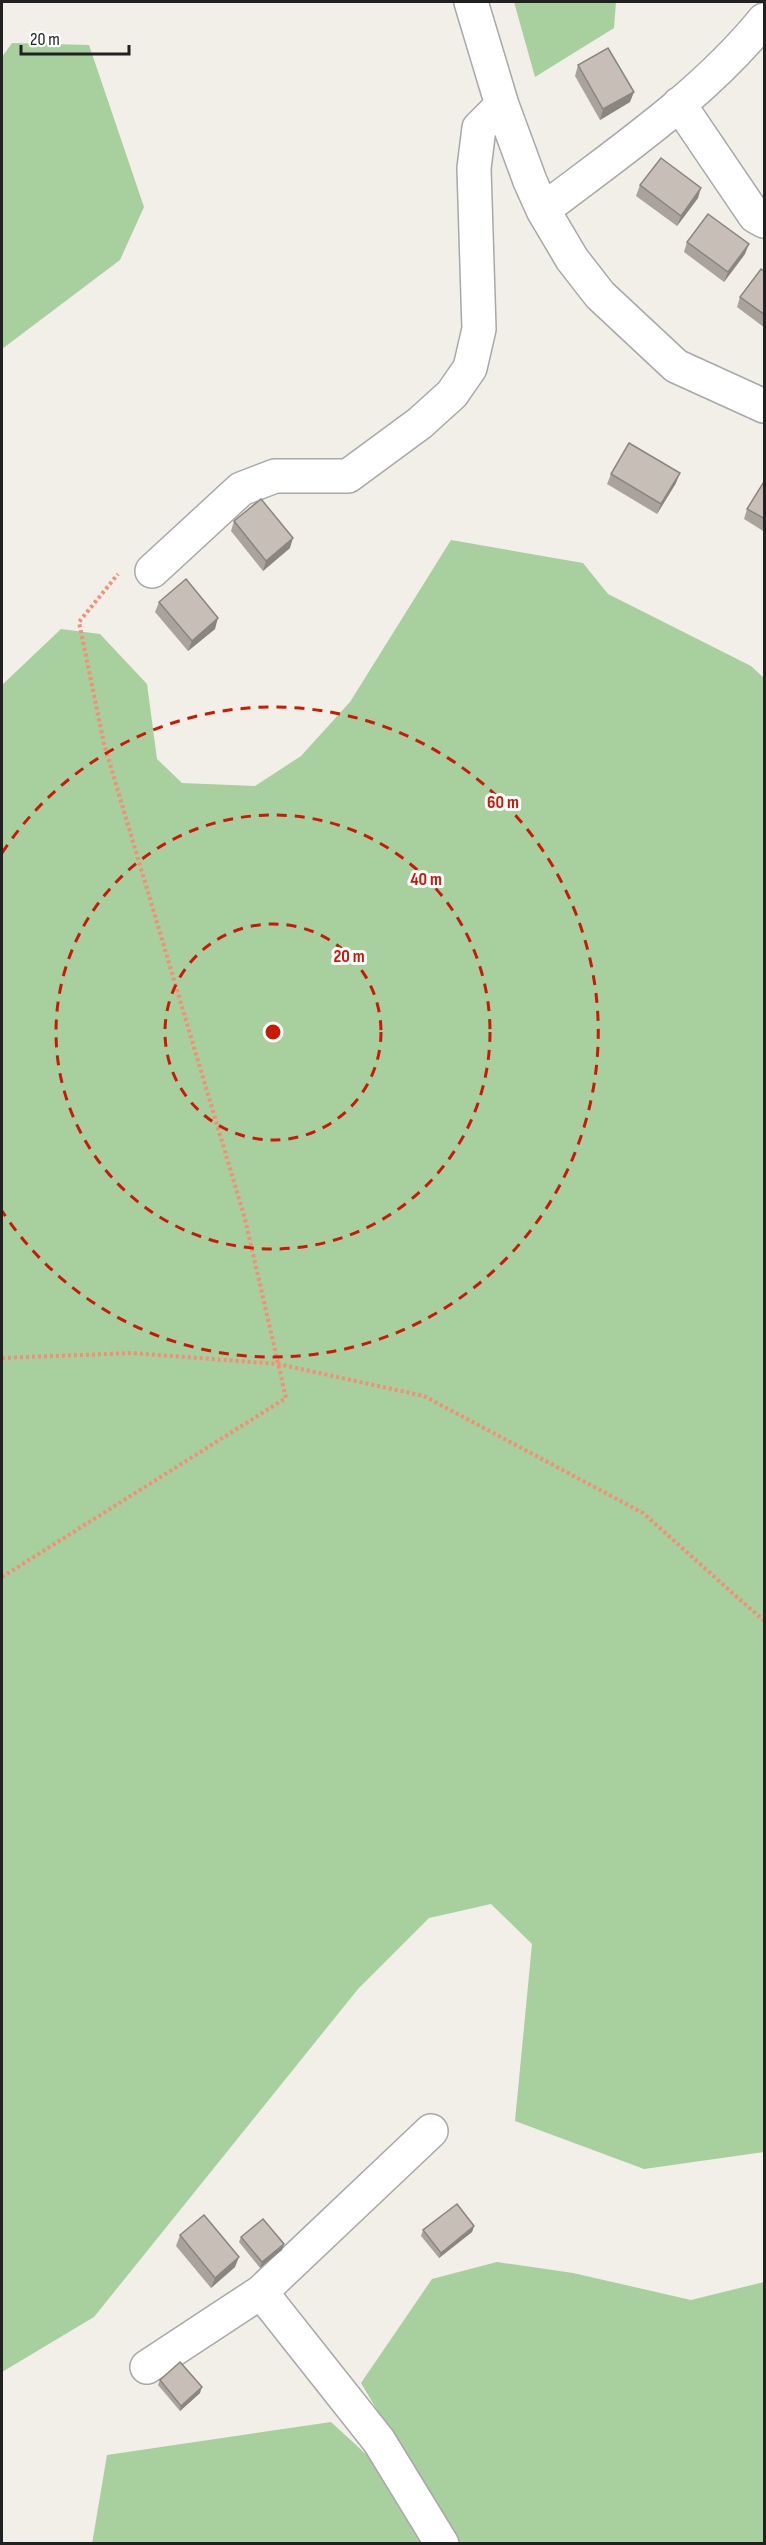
<svg xmlns="http://www.w3.org/2000/svg" width="766" height="2545" viewBox="0 0 766 2545" font-family="'Sofia Sans Condensed',sans-serif">
<rect width="100%" height="100%" fill="#f1efe8"/>
<path fill="#a8cf9e" d="M514,2H616L614,28L535,77Z
M12,43L89,45L144,207L120,260L2,349V57Z
M451,540L583,563L608,594L751,666L764,678V2152L644,2169L515,2121L532,1944L491,1904L429,1918L358,1989L94,2317L2,2372V685L61,629L100,634L147,684L157,759L182,783L255,786L301,756L350,702Z
M497,2262L573,2273L691,2300L764,2282V2543H456L361,2383L432,2279Z
M331,2422L392,2478L431,2544H92L107,2455Z"/>
<g fill="none" stroke-linecap="round" stroke-linejoin="round">
<defs>
<path id="minor" d="M471,2L502,105L530,181L543,210L572,259L600,295L676,366L764,406
M679,104L755,216L764,221
M543,210C620,151 703,95 764,20
M152,571L241,489L275,476H348L420,423L452,394L470,368L479,329L474,168L479,128L502,105
M261,2292L379,2441L442,2544
M147,2367L261,2292L431,2131"/>
</defs>
<use href="#minor" stroke="#a8a8a8" stroke-width="36"/>
<path stroke="#f68d74" stroke-width="4" stroke-dasharray="3 3" stroke-linecap="butt" d="M2,1358L132,1353L278,1364L424,1396L643,1513L764,1621
M2,1577L286,1398L245,1219L104,744L79,622L118,574"/>
<use href="#minor" stroke="#fff" stroke-width="33"/>
</g>
<path fill="#aaa39d" d="M578,65L630,102L600,120L575,76Z
M640,185L698,198L677,226L636,196Z
M687,242L745,254L724,282L684,252Z
M765,272V328L737,307L740,297Z
M611,474L676,483L657,514L607,484Z
M765,480V532L744,519L747,509Z
M234,521L290,548L263,571L231,531Z
M159,602L215,629L188,651L155,612Z
M474,2226L472,2232L439,2258L421,2236L423,2230Z
M180,2235L235,2267L211,2288L176,2246Z
M241,2237L284,2244L282,2250L260,2268L239,2242Z
M160,2380L200,2393L180,2411L158,2385Z"/>
<path fill="#8b8580" d="M634,92L630,102L600,120L603,109Z
M701,188L698,198L677,226L681,216Z
M749,244L745,254L724,282L728,272Z
M680,473L676,483L657,514L661,504Z
M293,538L290,548L263,571L266,561Z
M218,618L215,629L188,651L192,641Z
M474,2226L472,2232L439,2258L441,2253Z
M284,2244L282,2250L260,2268L262,2262Z
M239,2257L235,2267L211,2288L215,2278Z
M202,2387L200,2393L180,2411L181,2406Z"/>
<path fill="#c6beb7" stroke="#8b8580" stroke-width="1.5" d="M608,48L634,92L603,109L578,65Z
M661,158L701,188L681,216L640,185Z
M708,214L749,244L728,272L687,242Z
M761,269L765,272V315L740,297Z
M629,443L680,473L661,504L611,474Z
M765,480V519L747,509Z
M261,499L293,538L266,561L234,521Z
M186,579L218,618L192,641L159,602Z
M457,2204L474,2226L441,2253L423,2230Z
M204,2215L239,2257L215,2278L180,2235Z
M263,2219L284,2244L262,2262L241,2237Z
M180,2362L202,2387L181,2406L160,2380Z"/>
<g fill="none" stroke="#cc1906" stroke-width="3" stroke-dasharray="10 8">
<circle cx="273" cy="1032" r="108"/>
<circle cx="273" cy="1032" r="217"/>
<path d="M2 853A325 325 0 1 1 2 1211"/>
</g>
<circle cx="273" cy="1032" r="9" fill="#cc1906" stroke="#fff" stroke-width="3"/>
<g font-size="18" text-anchor="middle" font-weight="bold" fill="#cc1906" stroke="#fff" stroke-width="6" stroke-linejoin="round" paint-order="stroke">
<text x="503" y="808">60 m</text>
<text x="426" y="885">40 m</text>
<text x="349" y="962">20 m</text>
</g>
<rect width="766" height="2545" fill="none" stroke="#212121" stroke-width="6"/>
<path d="M21 45v9h108v-9" fill="none" stroke="#212121" stroke-width="3"/>
<text x="30" y="45" font-size="18" fill="#212121" stroke="#ffffff" stroke-width="4.5" paint-order="stroke">20 m</text>
</svg>
